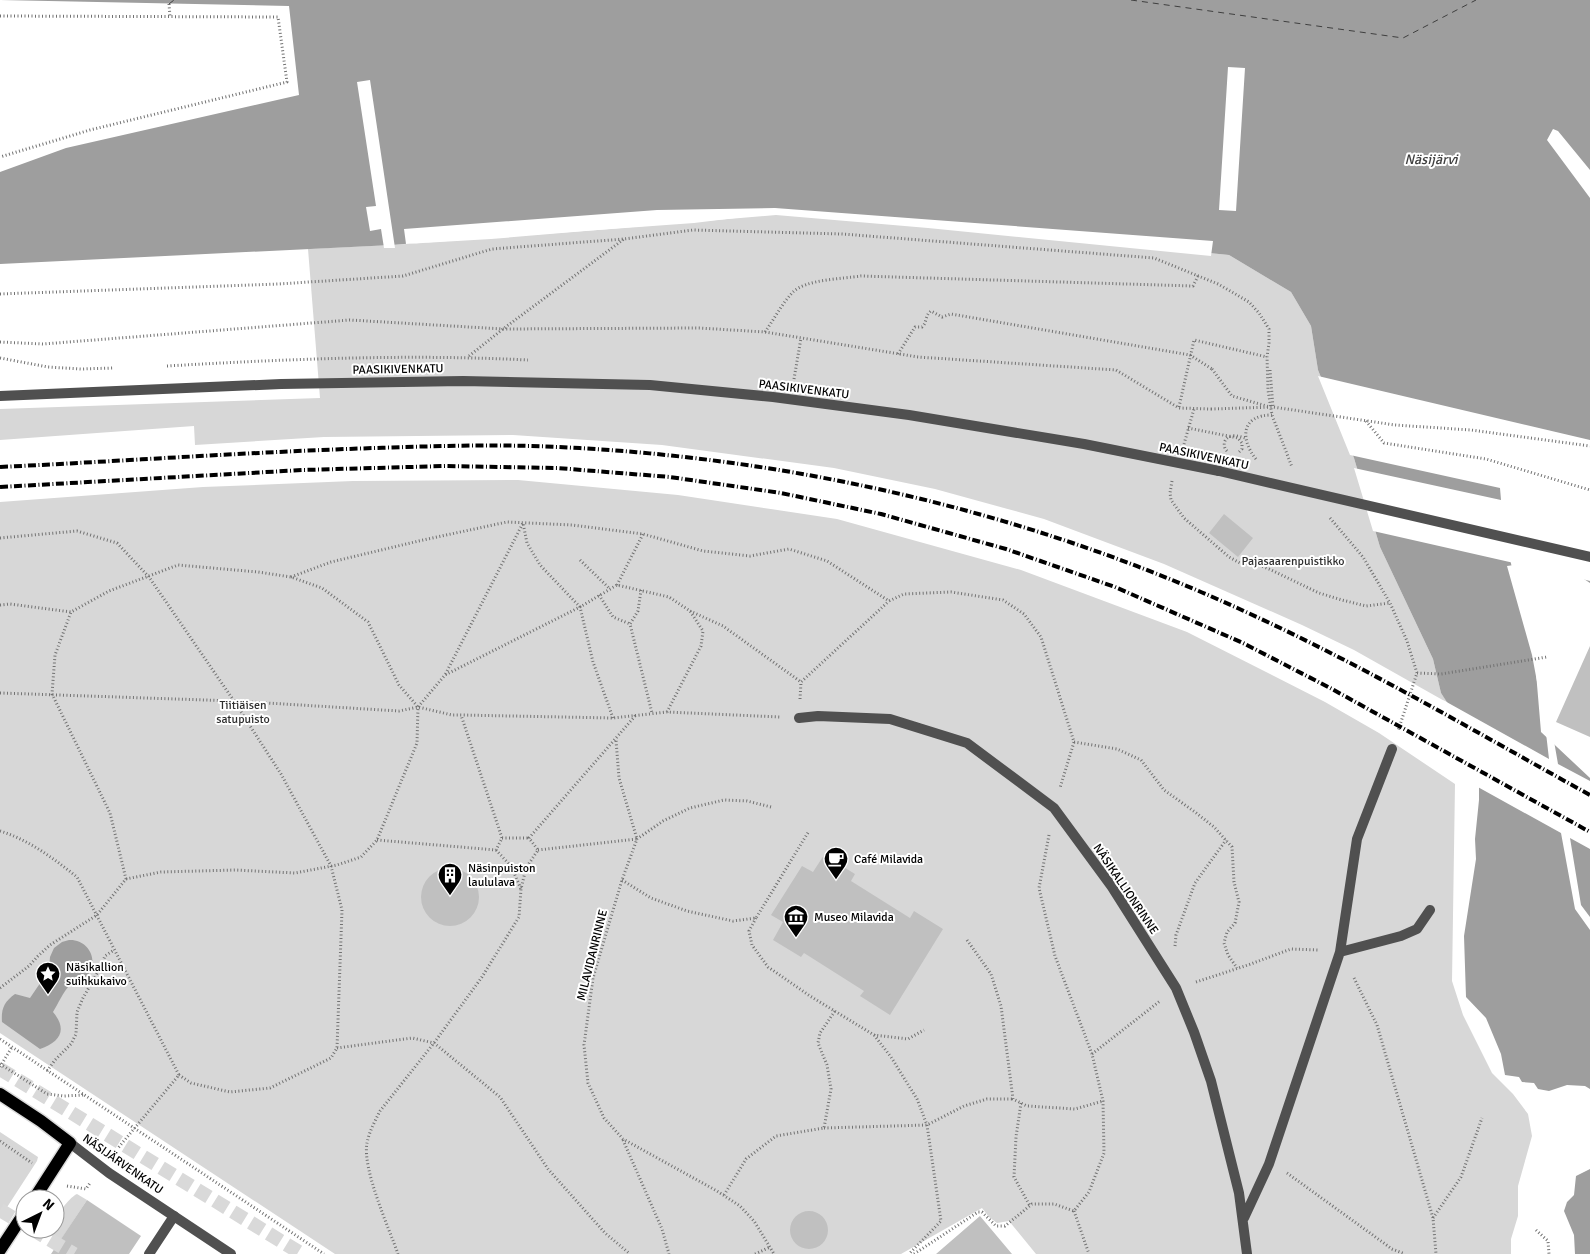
<svg xmlns="http://www.w3.org/2000/svg" width="1590" height="1254" viewBox="0 0 1590 1254" font-family="Signika,sans-serif">
<rect width="100%" height="100%" fill="#fff"/>
<path fill="#d7d7d7" d="M776,213L929,225L1229,255L1291,292L1311,326L1318,370L1354,458L1380,547L1433,659L1441,693L1448,703L1354,650L1302,625L1164,564L1044,519L935,489L834,468L662,445L513,435L324,437L195,445L194,426L0,440V409L320,398L308,249L392,245L694,223Z
M518,480L678,495L837,519L1021,570L1187,632L1325,702L1379,733L1455,784L1452,981L1463,1015L1492,1073L1513,1094L1528,1114L1532,1136L1518,1186V1216L1511,1239V1254H1036L1009,1221L997,1223L989,1217L982,1208L901,1254H335L0,1033V502L203,487L353,481Z
M0,1132L38,1157L37,1161L0,1218Z
M77,1194L87,1200L60,1241L47,1232L49,1229H55C55,1226 54,1223 55,1220C57,1214 71,1196 77,1194Z"/>
<path fill="#9e9e9e" d="M0,0H1590V583L1578,575L1538,555L1509,554L1519,601L1533,637L1541,732L1590,778V1089L1585,1086L1567,1085L1549,1091L1538,1089L1534,1083L1522,1082L1519,1077L1505,1075L1501,1054L1486,1018L1466,997L1464,936L1476,859L1475,839L1479,800V751L1441,693L1433,659L1380,547L1354,458L1318,370L1311,326L1291,292L1229,255L929,225L776,213L392,245L0,264V172L66,148L299,95L289,6Z
M69,940C88,939 100,960 87,976C82,981 75,981 70,985C63,992 58,1004 53,1012C68,1030 60,1042 40,1049L2,1022C1,1009 4,1002 15,994L30,998L49,970L50,957L54,948L62,942Z
M1590,1169V1254H1575L1574,1235L1564,1211L1567,1202L1574,1195L1576,1176Z"/>
<path fill="#fff" d="M1228,67L1245,68L1236,211L1219,210Z
M370,80L395,248H384L381,229L370,231L366,207L376,206L357,82Z
M1553,129L1558,131L1590,170V198L1547,140Z
M775,208L1213,241L1211,256L928,228L776,215L491,239L406,244L404,229L657,210Z
M1318,376L1590,440V581L1578,578L1537,557L1512,556L1514,563L1373,531L1354,468L1501,500L1500,488L1350,455Z
M1514,565L1522,600L1535,637L1541,703L1532,655L1507,566Z
M1443,700L1549,759L1546,733L1554,741L1558,764L1590,781V849L1570,838L1581,905L1590,917V930L1575,909L1561,833L1476,786V752Z"/>
<g fill="none" stroke-linecap="round" stroke-linejoin="round">
<path stroke="#3f3f3f" stroke-width="1" stroke-dasharray="6 5" stroke-linecap="butt" d="M1131,0L1403,38L1476,0
M169,4L174,0"/>
</g>
<path fill="#c0c0c0" d="M1224,514L1253,538L1238,557L1209,533Z
M1590,646V737L1556,722Z
M824,855L855,874L851,881L910,918L914,911L943,929L890,1015L860,996L864,991L804,953L801,957L773,940L783,922L771,915L802,866L813,872Z
M421 897a29 29 0 1 1 58 0a29 29 0 1 1-58 0Z
M87,1200L141,1236L129,1254H51Z
M790 1230a19 19 0 1 1 38 0a19 19 0 1 1-38 0Z
M980,1216L1012,1254H936Z"/>
<g fill="none" stroke-linecap="round" stroke-linejoin="round">
<path stroke="#d9d9d9" stroke-width="14" stroke-dasharray="14 7" stroke-linecap="butt" d="M0,1069L302,1254
M0,1210L25,1225
M32,1229L74,1254"/>
<defs>
<path id="primary" d="M0,1094L41,1121L70,1143L34,1199
M0,1250L25,1212"/>
</defs>
<use href="#primary" stroke="#dbdbdb" stroke-width="15"/>
<path stroke="#727272" stroke-width="3" stroke-dasharray="1 2.5" stroke-linecap="butt" d="M169,4L170,17
M0,16L278,17L287,82L90,130L0,157
M0,294L278,284L403,276L492,249L624,239L693,230L842,234L1154,258L1218,284L1249,302L1259,313L1269,329V343L1267,357L1268,390L1272,415L1292,467
M765,332C774,319 782,304 792,293C805,279 842,279 861,276L1193,286L1198,276
M0,342L43,344L350,320L503,329L699,328L765,332L918,357L1116,370L1179,408L1211,409
M898,354L915,327H922C927,323 925,315 931,311L942,317L951,314L1190,355L1212,369
M469,356L503,329L624,239
M0,358L48,367L81,369L113,368
M167,366C288,359 407,354 528,360
M1270,370L1273,407
M794,379L801,338
M1179,407L1194,340L1267,357
M1366,421L1384,443L1486,459L1590,490
M1188,428L1238,438L1242,443V449L1238,453
M1184,444L1194,409
M1227,451C1222,446 1224,437 1232,436C1236,435 1241,437 1245,438
M1256,459C1240,439 1241,415 1272,415
M1172,481L1170,493L1171,500L1184,518L1229,557L1240,563H1254L1269,569L1319,593L1342,600L1366,606L1390,603
M1330,518L1363,557L1390,603L1407,641L1417,673L1398,731
M0,538L77,531L117,543L149,577L234,701L281,774L331,866L342,910L337,1048L331,1058L270,1088L230,1092L191,1083L179,1075
M580,560L610,589
M291,577L331,562L423,540L507,522L572,525L643,534L703,551L750,556L789,549L827,561L889,601L904,594L951,592L1003,600L1024,614L1041,637L1074,742L1060,788
M617,585L643,534
M641,590L638,611L630,624L652,713
M599,595L613,617L630,624
M0,605L10,604L71,612L109,591L178,565L258,572L291,577L322,588L368,622L399,685L418,707
M690,611L723,626L801,682
M1417,673L1441,674L1547,657
M0,693L234,701L399,711L418,707L452,715H461L613,718L667,712L780,717
M800,699L801,682L889,601
M613,718L593,662L580,607L617,585L669,597L690,611L703,631L701,646L667,712
M1074,742L1117,749L1141,760L1164,790L1195,812L1214,827L1232,847L1234,882L1239,902L1235,923L1227,932L1224,943L1228,955L1237,968
M771,807L747,801L724,800L690,808L663,821L637,839L622,880L593,978L584,1045L588,1083L604,1118L623,1139L717,1191L740,1206L754,1221L774,1254
M0,831C29,840 53,858 77,877L179,1075L118,1148
M1049,835L1039,888L1055,956L1092,1054L1103,1101L1104,1153L1089,1192L1074,1211
M502,838H529
M377,840L496,850L502,838L461,715
M496,850L511,866L521,889
M538,850L637,839L619,778L616,740
M126,879L161,872L235,870L295,873L337,865L361,857L377,840L417,743L418,707L445,675L580,607L540,565L527,543L523,523L445,675
M622,880L651,898L687,911L733,921L756,918L809,831
M756,918L749,931L752,945L768,967L810,996L874,1035L908,1039L924,1030
M967,940L991,974L1001,1006L1013,1099L1027,1106L1075,1109L1103,1101
M1175,946L1176,935L1195,883L1226,840
M1354,978L1377,1025L1433,1218L1436,1254
M1196,982L1248,965L1291,949L1319,950
M0,988L29,966L38,956L50,945L97,915L126,879L110,813L52,694L55,655L71,612
M874,1035L891,1057L917,1099L927,1125L941,1221L909,1254
M0,1039L324,1254
M337,1048L412,1038L434,1043L500,1097L548,1169L605,1233L630,1254
M1092,1054L1160,1001
M0,1064L47,1094L64,1096L84,1095
M0,1067L12,1047
M47,1071L55,1060L71,1044L76,1034L77,1012L83,998L100,968L105,956L114,950
M1021,1103L1016,1137L1014,1177L1030,1206
M824,1128L927,1125L964,1106L987,1099H1013
M623,1140L662,1229L669,1254
M0,1141L32,1163
M1287,1173L1392,1249L1405,1254
M67,1186L86,1189L90,1183
M724,1195L746,1159L776,1136L824,1128L831,1089L827,1065L818,1043L820,1033L835,1011
M1074,1211L1089,1254
M1433,1218L1461,1177L1482,1118
M1536,1230L1548,1241L1549,1254
M398,1254C389,1228 362,1169 367,1143C369,1132 375,1121 380,1111L434,1043L482,977L519,917L521,889L526,868L538,850L529,838L636,715
M755,1254L770,1247
M914,1254L978,1212H982L996,1226H1005L1032,1204H1054L1074,1211"/>
<path stroke="#505050" stroke-width="10" d="M799,718L818,716L890,719L967,743L1054,808L1112,887L1176,988L1194,1032L1211,1081L1239,1193L1247,1254
M1340,952L1401,936L1417,929L1430,910
M1244,1218L1269,1164L1340,952L1357,839L1392,749
M149,1254L174,1216"/>
<path stroke="#505050" stroke-width="10" d="M0,396L281,384L463,381L650,385L773,397L909,415L1084,444L1219,471
M70,1143L109,1173L231,1254"/>
<use href="#primary" stroke="#000" stroke-width="12"/>
<path stroke="#000" stroke-width="4" stroke-dasharray="8 2.5 1 2.5" stroke-linecap="butt" d="M0,467C125,461 250,452 375,448C436,446 497,444 558,447C800,458 1040,515 1259,618C1373,671 1481,735 1590,795
M0,487L303,470L445,466L557,468L670,477L781,493L881,514L1006,549L1115,587L1243,643L1332,689L1590,832"/>
<path stroke="#727272" stroke-width="3" stroke-dasharray="1 2.5" stroke-linecap="butt" d="M1212,369L1232,396L1270,407
M1211,409L1273,407L1395,425L1471,430L1590,446"/>
<path stroke="#505050" stroke-width="10" d="M1219,471L1590,557"/>
</g>
<defs>
<symbol id="cafe-pin" viewBox="-11 -11 22 30"><path d="M0 17L-7.5 6A9.5 9.5 0 1 1 7.5 6Z" fill="#000" stroke="#fff"/><path d="M-5.5-4.5H6V0H3Q3 3.5 0 3.5H-2.5Q-5.5 3.5-5.5 0ZM3-3.2v2h1.7v-2ZM-6 4.5H4V6H-6Z" fill="#fff"/></symbol>
<symbol id="building-pin" viewBox="-11 -11 22 30"><path d="M0 17L-7.5 6A9.5 9.5 0 1 1 7.5 6Z" fill="#000" stroke="#fff"/><path d="M-4-6H4V6H1V3H-1V6H-4ZM-2.5-4.3h1.7v1.8h-1.7ZM.8-4.3h1.7v1.8H.8ZM-2.5-1h1.7V.8h-1.7ZM.8-1h1.7V.8H.8Z" fill="#fff"/></symbol>
<symbol id="museum-pin" viewBox="-11 -11 22 30"><path d="M0 17L-7.5 6A9.5 9.5 0 1 1 7.5 6Z" fill="#000" stroke="#fff"/><path d="M0-6L6-3V-2H-6V-3ZM-5-1h2V3h-2ZM-1-1h2V3h-2ZM3-1h2V3H3ZM-6 4H6V6H-6Z" fill="#fff"/></symbol>
<symbol id="sight-pin" viewBox="-11 -11 22 30"><path d="M0 17L-7.5 6A9.5 9.5 0 1 1 7.5 6Z" fill="#000" stroke="#fff"/><path d="M0-6L1.8-2.2L6-1.7L2.9 1.2L3.7 5.4L0 3.3L-3.7 5.4L-2.9 1.2L-6-1.7L-1.8-2.2Z" fill="#fff"/></symbol>
</defs>
<g fill-rule="evenodd">
<use href="#cafe-pin" x="822" y="845" width="28" height="38"/>
<use href="#building-pin" x="436" y="861" width="28" height="38"/>
<use href="#museum-pin" x="782" y="903" width="28" height="38"/>
<use href="#sight-pin" x="34" y="960" width="28" height="38"/>
</g>
<g text-anchor="middle" stroke-width="4" stroke-linejoin="round" paint-order="stroke">
<g font-size="12" fill="#000" stroke="#fff">
<text transform="translate(398 369) rotate(-1)" y="4">PAASIKIVENKATU</text>
<text transform="translate(804 389) rotate(7)" y="4">PAASIKIVENKATU</text>
<text transform="translate(1204 456) rotate(12)" y="4">PAASIKIVENKATU</text>
<text transform="translate(1126 889) rotate(56)" y="4">NÄSIKALLIONRINNE</text>
<text transform="translate(592 955) rotate(-76)" y="4">MILAVIDANRINNE</text>
<text transform="translate(123 1164) rotate(35)" y="4">NÄSIJÄRVENKATU</text>
</g>
<g font-size="12" fill="#2e2e2e" stroke="#fff">
<text x="1293" y="565">Pajasaarenpuistikko</text>
<text x="243" y="709">Tiitiäisen<tspan x="243" dy="14">satupuisto</tspan></text>
</g>
<g font-size="12" fill="#000" stroke="#fff" text-anchor="start">
<text x="854" y="863">Café Milavida</text>
<text x="468" y="872">Näsinpuiston<tspan x="468" dy="14">laululava</tspan></text>
<text x="814" y="921">Museo Milavida</text>
<text x="66" y="971">Näsikallion<tspan x="66" dy="14">suihkukaivo</tspan></text>
</g>
<g font-size="14" font-style="italic" fill="#3f3f3f" stroke="#fff">
<text x="1431" y="164">Näsijärvi</text>
</g>
</g>
<g transform="translate(40 1214) rotate(42)"><circle r="24" fill="#ffffff" stroke="#999999"/>
<path d="M0-4L9 19L0 12L-9 19Z" fill="#000000"/>
<text y="-8" font-size="14" font-weight="bold" text-anchor="middle" fill="#000000">N</text>
</g>
</svg>
